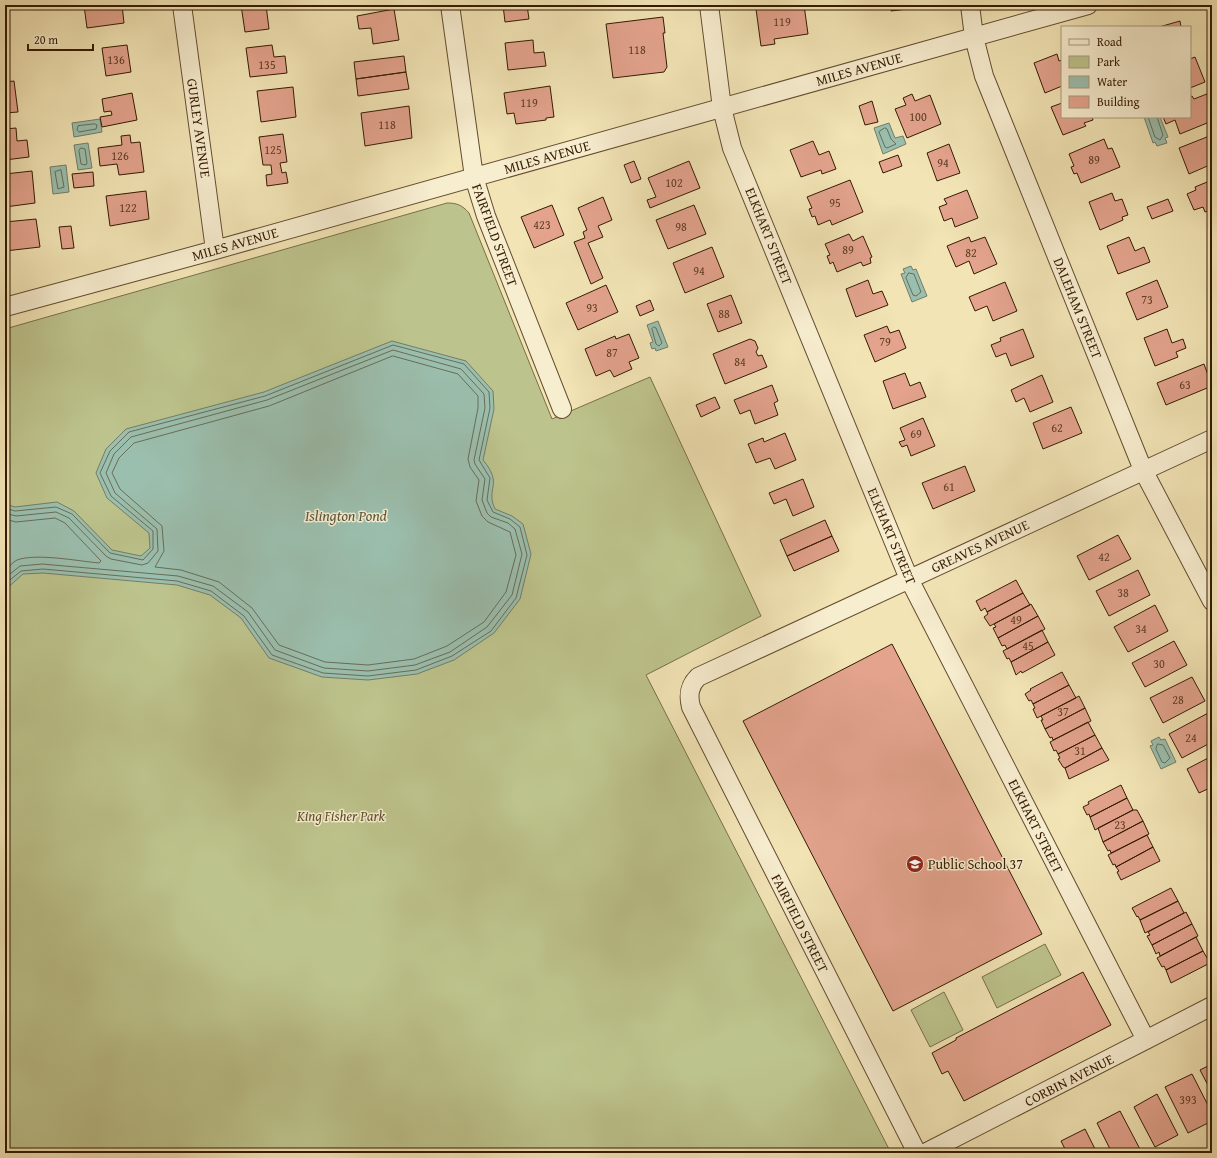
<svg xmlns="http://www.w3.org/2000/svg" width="1217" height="1158" viewBox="0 0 1217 1158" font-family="'Gentium Book Plus',serif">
<rect width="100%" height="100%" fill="#f2e4b5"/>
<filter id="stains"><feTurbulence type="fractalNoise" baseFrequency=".005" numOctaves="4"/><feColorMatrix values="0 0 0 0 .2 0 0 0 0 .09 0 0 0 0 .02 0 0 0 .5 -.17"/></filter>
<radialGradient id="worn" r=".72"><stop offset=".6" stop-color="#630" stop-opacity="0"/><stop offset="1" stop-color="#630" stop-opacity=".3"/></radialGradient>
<path fill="#bdc38c" stroke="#786f47" d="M447,203C457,203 462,205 469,213L552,419L650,377L761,616L646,675L891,1153H5V329Z
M1045,944L1061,975L997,1008L982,977Z
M944,992L963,1030L930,1047L911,1010Z"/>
<path fill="#9bbfae" stroke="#727d69" d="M1144,117H1160L1168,137L1165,138L1167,143L1157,146L1155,142L1153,143Z
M100,119L102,132L74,137L72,123Z
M889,123L895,138L903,136L906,144L883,154L874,128Z
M88,143L92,168L78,170L74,145Z
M66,165L69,192L53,194L50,167Z
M911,266L913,270L916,269L927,296L912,302L901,274L905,273L903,269Z
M658,321L668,347L656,351L655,348L652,349L650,343L653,342L647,325Z
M392,341L466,361L493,391L494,409L483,460C504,485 485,488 495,509L512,516L523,524L531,554L520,599L494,633L454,660L417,674L368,680L322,677L269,658L241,618L210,595L177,585L43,573L23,574L5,590V504L15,507L57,502L74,511L112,550L141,556L150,548L149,533L107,498L96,473L106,449L126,429L264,392Z
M1159,737L1161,740L1165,739L1176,762L1161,769L1150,746L1153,745L1151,741Z"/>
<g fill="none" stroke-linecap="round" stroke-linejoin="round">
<path stroke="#686d58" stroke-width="1" d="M1148,117L1155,137L1160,140L1163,135L1157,117
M95,124L97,125L96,129L79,132L77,130L78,126Z
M885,128L887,129L891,139L896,144L887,148L885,147L879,132Z
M81,148L85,149L87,163L86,165L81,164L79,151Z
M61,170L64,187L58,189L55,172Z
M909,273L914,274L921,292L916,296L913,295L906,278Z
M654,327L656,328L662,343L659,346L656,344L652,329Z
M393,356L458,374L478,396V408L468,459L470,467L479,480L476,501L482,516L488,522L510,532L516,555L506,592L484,622L447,646L414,659L368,665L325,662L279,645L252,608L219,582L181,570L155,567L164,551L162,526L120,489L112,473L119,458L134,443L269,406Z
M5,508L15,511L56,507L72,514L110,553L143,560L153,549V531L111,496L100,473L110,451L129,432L265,396L393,345L464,364L489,392L490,408L479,460L490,478L487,500L493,512L510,519L520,527L527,555L516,598L491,631L452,656L416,670L368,676L323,673L272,655L244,616L211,591L177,581L43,569L21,571L5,584
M5,513L16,516L56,512L69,518L106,556L111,559L142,565L148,563L158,551L157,529L115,493L106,473L114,454L131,437L267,400L393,350L461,369L484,394L485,408L474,460L475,464L485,479L482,500L487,513L491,517L508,523L515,529L522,554L512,595L487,627L450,652L415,665L368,671L324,668L275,650L248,612L213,586L178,576L42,564L20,566L5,578
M5,519L16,522L55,518L65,523L101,561L99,563C78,561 36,553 17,560C13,562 9,567 5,570
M1158,744L1163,745L1170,758L1165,763L1162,762L1156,749Z"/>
</g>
<path fill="#e3a38d" stroke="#341b02" d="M84,5H122L124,23L87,28Z
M241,5H266L269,29L245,32Z
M503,5H527L529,19L505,22Z
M630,5H654V6L630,9Z
M790,5H804L808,34L774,39L775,44L761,46L756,9Z
M891,5H916V8L891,11Z
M394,9L399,40L373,44L371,28L359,29L357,16Z
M663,17L665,33H663L667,67L664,72L613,78L606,24Z
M1180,21L1181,27H1159Z
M533,40L534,53L544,52L546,66L508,70L505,43Z
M127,45L131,72L106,76L102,48Z
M272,45L274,57L285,56L287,73L250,77L246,48Z
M1057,54L1059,61L1062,60V86L1045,93L1034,63Z
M404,56L406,72L356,79L354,62Z
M1195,57L1205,82L1190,88V59Z
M406,72L409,89L358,96L356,79Z
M14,81L18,112L5,113V82Z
M550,86L554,117L546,118V120L516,124L514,113L507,114L504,93Z
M293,87L296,117L261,122L257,91Z
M1212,92V121L1180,134L1175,120L1166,124L1163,117H1190V97L1192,96L1194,99Z
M132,93L137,120L102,127L100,117L112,115L111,111L104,112L102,99Z
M912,94L915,101L930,95L941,124L907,138L895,109L906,105L903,98Z
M872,101L878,122L865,125L859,106Z
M1062,103V117H1092L1093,120L1084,123L1086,126L1063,135L1051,107Z
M409,106L412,138L365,146L361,113Z
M16,128L17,141L27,140L29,157L5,160V129Z
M283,134L287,162L280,163L282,173L286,172L288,183L267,186L266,175L272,174L271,165H263L259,137Z
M130,135L131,143L140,142L144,172L119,175L117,164L100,166L98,148L122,145L121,136Z
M1212,135V164L1189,174L1179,148Z
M1104,139L1108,149L1112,148L1120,167L1081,183L1077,173L1074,174L1071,167L1074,166L1069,154Z
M813,141L819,155L829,151L836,169L822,174L821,170L801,177L790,150Z
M949,144L960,173L937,181L927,153Z
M898,155L902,166L883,173L879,162Z
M634,161L641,179L631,183L624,165Z
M689,161L700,188L650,208L647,200L656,197L648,178Z
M32,171L35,203L5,207V174Z
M93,172L94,186L74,188L72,174Z
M850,180L863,212L832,225L830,220L818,225L815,216L812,217L809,209L812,208L807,197Z
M1212,180V209L1205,212L1203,207L1194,210L1187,194L1196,190L1195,187Z
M967,190L978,218L955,227L952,218L944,221L939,207L947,204L944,199Z
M146,191L149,219L110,226L106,196Z
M1112,193L1115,201L1122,199L1128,215L1122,217L1123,220L1100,230L1089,202Z
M603,197L612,220L598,226L603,237L588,243L603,278L591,284L574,242L585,238L583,232L587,230L578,208Z
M1168,199L1173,211L1152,219L1147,207Z
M552,205L564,235L534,248L521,217Z
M694,205L706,234L668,249L656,220Z
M36,219L40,247L5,251V222Z
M71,226L74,248L62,249L59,227Z
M849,234L853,241L863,236L872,257L870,258L871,263L863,266L861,262L837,272L833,262L830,264L827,256L830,255L825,244Z
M969,237L971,242L985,237L997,264L974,274L969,261L956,267L947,246Z
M1129,237L1135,251L1144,247L1150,262L1118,274L1107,246Z
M712,247L724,277L685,293L673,263Z
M868,280L873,294L882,291L888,305L856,317L846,289Z
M1157,280L1168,307L1137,320L1126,293Z
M1005,282L1017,311L993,321L987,306L975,311L969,297Z
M606,285L618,312L578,330L566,303Z
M731,295L742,323L718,332L707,304Z
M650,300L654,310L640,316L636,306Z
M887,326L890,333L899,330L906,348L875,362L864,335Z
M1023,329L1034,357L1011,366L1006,353L996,357L991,345L1001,341L1000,338Z
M1167,329L1172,343L1183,339L1186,348L1176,352L1178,357L1155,366L1144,338Z
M629,334L639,358L629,362L632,369L614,377L610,370L596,376L585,349L615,336L616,339Z
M750,339L755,341L758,348L756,352L758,356L762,355L767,367L725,384L713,354Z
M1204,364L1212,386L1166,405L1157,383Z
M905,373L910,386L920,382L926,397L893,409L883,381Z
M1042,375L1053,402L1030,412L1024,398L1016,402L1011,390Z
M772,385L778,401L774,403L778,415L755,424L750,410L740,414L734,400Z
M715,397L720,408L701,417L696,405Z
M1071,407L1082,433L1043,449L1033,423Z
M923,418L935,446L911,456L907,445L902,447L899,442L905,440L900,428Z
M785,433L796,460L775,469L770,458L756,463L748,444L763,438L764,442Z
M965,466L975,491L933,509L922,483Z
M803,479L814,507L793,516L786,499L774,504L769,493Z
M825,520L832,536L787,556L780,540Z
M1118,535L1131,559L1089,580L1077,556Z
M832,536L839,551L794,571L787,556Z
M1138,570L1150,595L1109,616L1096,591Z
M1016,580L1023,593L987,612L985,608L981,611L976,601Z
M1023,593L1030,605L990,626L984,617L988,614L987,612Z
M1031,604L1038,616L998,638L993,628L996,627L994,624Z
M1155,605L1168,631L1128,652L1114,627Z
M1038,616L1045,629L1007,649L1005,645L1002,646L998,638Z
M1042,630L1048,642L1011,662L1009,658L1007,659L1003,651Z
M1174,641L1187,665L1145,687L1132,663Z
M1048,642L1055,655L1022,673L1021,671L1016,675L1011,662Z
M892,644L1042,934L893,1011L743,721Z
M1062,672L1069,685L1033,704L1031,700L1029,701L1025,694L1031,690L1030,689Z
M1192,677L1205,701L1163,723L1150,698Z
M1069,685L1076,698L1037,718L1033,709L1035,708L1033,704Z
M1079,696L1085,708L1045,729L1041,720H1043L1041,716Z
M1085,708L1091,721L1053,740L1052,737L1050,738L1045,729Z
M1210,712L1212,716V742L1182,758L1169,734Z
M1088,722L1095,735L1058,754L1056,750L1054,751L1050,742Z
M1095,735L1102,748L1065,768L1063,767L1058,759L1060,758L1058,754Z
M1102,748L1109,760L1069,779L1065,768Z
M1212,756V787L1199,793L1187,769Z
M1121,785L1127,798L1090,817L1089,814L1087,815L1083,807L1089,804L1088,802Z
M1127,798L1133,810L1095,830L1090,817Z
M1133,810H1137L1143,821L1103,842L1098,828Z
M1143,821L1149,834L1111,853L1110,850L1108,851L1103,842Z
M1147,835L1153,847L1116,867L1115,864L1113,865L1108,855Z
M1153,847L1160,861L1121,880L1117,872L1119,871L1116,867Z
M1171,888L1178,901L1140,920L1138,916L1137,917L1132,908Z
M1178,901L1184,913L1145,933L1140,920Z
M1186,912L1192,924L1152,945L1147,936L1150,935L1148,932Z
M1192,924L1198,936L1160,956L1159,952L1156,954L1152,945Z
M1196,937L1203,951L1166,970L1164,966L1162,967L1157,958Z
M1203,951L1210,963L1171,983L1166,970Z
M1083,972L1111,1025L964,1101L948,1071L942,1074L932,1053L956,1040V1038Z
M1212,1064V1093L1200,1070Z
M1192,1074L1212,1113V1121L1188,1133L1165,1087Z
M1157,1094L1178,1135L1155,1147L1134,1107Z
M1120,1111L1142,1153H1112L1097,1123Z
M1085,1129L1097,1153H1067L1061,1141Z"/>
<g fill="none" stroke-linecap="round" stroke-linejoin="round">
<defs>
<path id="street" d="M182,5L215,250
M450,5L474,177L486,216L562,409
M709,5L722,108L732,148L909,579L1146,1040
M970,5L974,37L984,76L1143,470L1212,601
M5,307L215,250L1088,5
M917,1153L691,707C688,695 689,686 698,677L1212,439
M925,1153L1212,1006"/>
</defs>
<use href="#street" stroke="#644d2f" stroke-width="20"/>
<use href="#street" stroke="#f7edcf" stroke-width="18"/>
</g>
<defs>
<symbol id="school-disc" viewBox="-11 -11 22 22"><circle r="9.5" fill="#8f2418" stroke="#f7edcf"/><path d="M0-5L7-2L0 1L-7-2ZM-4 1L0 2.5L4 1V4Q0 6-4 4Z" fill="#fff"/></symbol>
</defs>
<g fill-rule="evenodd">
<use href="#school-disc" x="905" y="854" width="20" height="20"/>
</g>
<g text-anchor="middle" stroke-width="3" stroke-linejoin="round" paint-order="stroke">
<g font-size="12" fill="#603d25">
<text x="782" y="26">119</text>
<text x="637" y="54">118</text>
<text x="116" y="64">136</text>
<text x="267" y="69">135</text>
<text x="529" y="107">119</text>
<text x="918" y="121">100</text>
<text x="387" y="129">118</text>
<text x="273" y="154">125</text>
<text x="120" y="160">126</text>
<text x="1094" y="164">89</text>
<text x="943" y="167">94</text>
<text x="674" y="187">102</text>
<text x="835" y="207">95</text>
<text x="128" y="212">122</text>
<text x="542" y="229">423</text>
<text x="681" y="231">98</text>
<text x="848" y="254">89</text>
<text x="971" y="257">82</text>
<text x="699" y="275">94</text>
<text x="1147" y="304">73</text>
<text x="592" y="312">93</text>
<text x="724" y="318">88</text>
<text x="885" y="346">79</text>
<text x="612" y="357">87</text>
<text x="740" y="366">84</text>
<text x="1185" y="389">63</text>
<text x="1057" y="432">62</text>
<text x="916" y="438">69</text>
<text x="949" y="491">61</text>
<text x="1104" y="561">42</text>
<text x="1123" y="597">38</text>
<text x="1016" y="624">49</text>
<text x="1141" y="633">34</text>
<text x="1028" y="650">45</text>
<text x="1159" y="668">30</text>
<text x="1178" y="704">28</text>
<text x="1063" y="716">37</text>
<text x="1191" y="742">24</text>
<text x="1080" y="755">31</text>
<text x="1120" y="829">23</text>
<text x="1188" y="1104">393</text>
</g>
<g font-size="14" fill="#341b02" stroke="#f7edcf">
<text transform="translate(859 69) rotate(-16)" y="5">MILES AVENUE</text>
<text transform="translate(199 128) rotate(82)" y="5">GURLEY AVENUE</text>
<text transform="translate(547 157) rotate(-16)" y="5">MILES AVENUE</text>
<text transform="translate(495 235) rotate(70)" y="5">FAIRFIELD STREET</text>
<text transform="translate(769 236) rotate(68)" y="5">ELKHART STREET</text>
<text transform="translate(235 244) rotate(-16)" y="5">MILES AVENUE</text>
<text transform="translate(1078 308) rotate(68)" y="5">DALEHAM STREET</text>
<text transform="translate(892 536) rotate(67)" y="5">ELKHART STREET</text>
<text transform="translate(980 546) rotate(-25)" y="5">GREAVES AVENUE</text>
<text transform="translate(1036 826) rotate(63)" y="5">ELKHART STREET</text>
<text transform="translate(800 923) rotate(63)" y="5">FAIRFIELD STREET</text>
<text transform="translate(1069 1080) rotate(-27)" y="5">CORBIN AVENUE</text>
</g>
<g font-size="14" font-style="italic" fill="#5d4d2b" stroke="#f7edcf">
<text x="341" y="821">King Fisher Park</text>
</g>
<g font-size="14" fill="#341b02" stroke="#f7edcf" text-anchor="start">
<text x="928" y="869">Public School 37</text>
</g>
<g font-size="15" font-style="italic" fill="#58543e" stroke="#f7edcf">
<text x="346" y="521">Islington Pond</text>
</g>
</g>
<rect width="1217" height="1158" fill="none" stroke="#f2e4b5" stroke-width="20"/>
<rect x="6" y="6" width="1205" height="1146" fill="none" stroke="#341b02" stroke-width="2"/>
<rect x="10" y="10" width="1197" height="1138" fill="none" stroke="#341b02"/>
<rect x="1061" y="26" width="130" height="92" fill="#f7edcf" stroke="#a9997d"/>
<rect x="1069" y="39" width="20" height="6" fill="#f7edcf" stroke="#a9997d"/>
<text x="1097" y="46" font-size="12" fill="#341b02">Road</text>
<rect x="1069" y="56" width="20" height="12" fill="#bdc38c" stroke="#a9997d"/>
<text x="1097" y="66" font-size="12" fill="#341b02">Park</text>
<rect x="1069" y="76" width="20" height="12" fill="#9bbfae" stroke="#a9997d"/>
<text x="1097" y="86" font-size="12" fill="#341b02">Water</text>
<rect x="1069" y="96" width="20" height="12" fill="#e3a38d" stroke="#a9997d"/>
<text x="1097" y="106" font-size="12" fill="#341b02">Building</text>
<path d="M28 44v6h65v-6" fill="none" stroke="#341b02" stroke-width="2"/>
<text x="34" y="44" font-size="12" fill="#341b02" stroke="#f7edcf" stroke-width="3" paint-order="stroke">20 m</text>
<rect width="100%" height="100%" filter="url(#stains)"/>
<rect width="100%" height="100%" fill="url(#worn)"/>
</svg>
